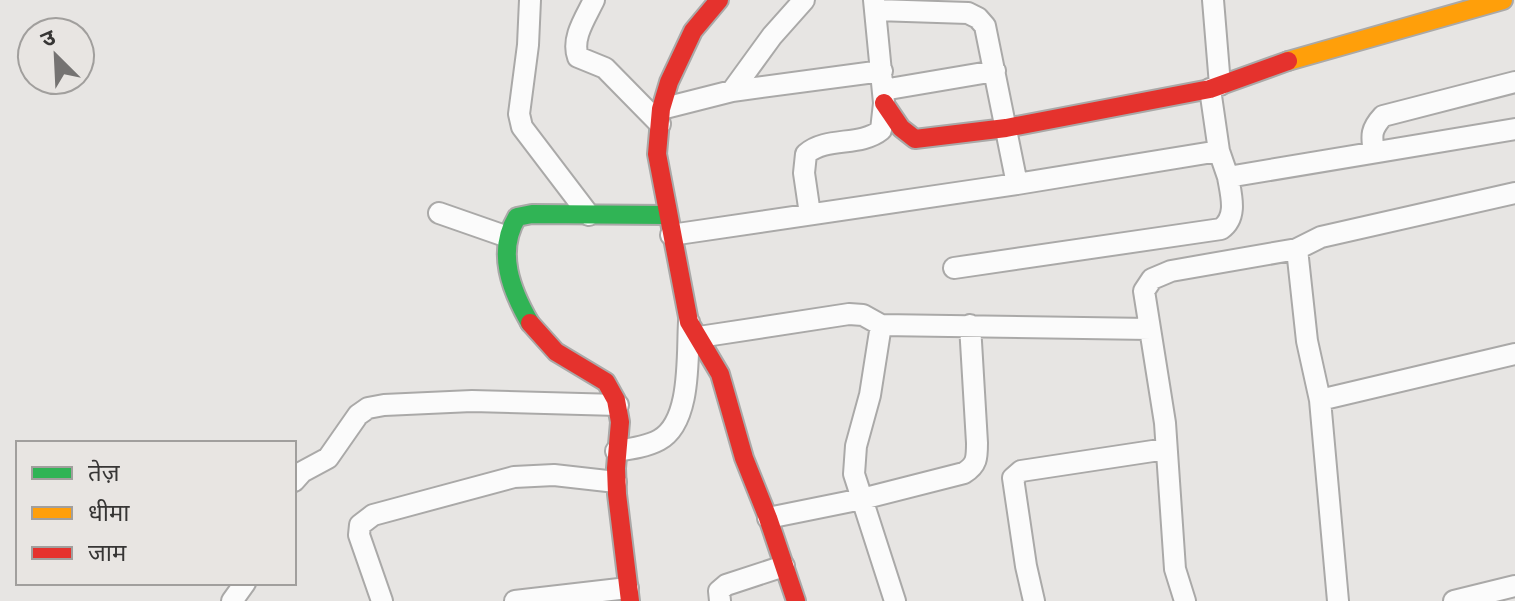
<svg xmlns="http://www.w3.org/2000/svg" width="1515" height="601" viewBox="0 0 1515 601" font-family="Rubik,'Noto Sans Devanagari',sans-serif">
<rect width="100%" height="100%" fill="#e7e5e3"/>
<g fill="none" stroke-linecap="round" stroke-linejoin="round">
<defs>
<path id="street" d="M530,0L528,45L519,114L522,127L589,215
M594,0C586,17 571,38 578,57L605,68L660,124
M1213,0L1220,85
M876,10L968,13L978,18L985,26L1017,184
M1210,89L1219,151L1228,177L1515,129
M883,90L995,71
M732,91L772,36L804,0
M661,109L732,91L882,71
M1374,152C1371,135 1371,129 1383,116L1515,82
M439,213L505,236
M810,214L804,173L806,154C827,136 860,147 881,130L884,103L874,0
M671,235L1017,184L1219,151
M954,268L1221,229C1238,217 1231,195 1228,177
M881,325L870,395L856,446L854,474L895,601
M699,337L849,314L863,315L881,325L1150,329
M1320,400L1515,354
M616,451C630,449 646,447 659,440C692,422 687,355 689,322
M294,481L302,472L328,458L358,415L368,408L384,405L472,401L618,405
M768,518L862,499L964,473C977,465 977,458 977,443L970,325
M232,601L245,583
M382,601L359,535L360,525L373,515L514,477L554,475L616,482
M515,601L628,588
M720,601L719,591L726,585L784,566
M1034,601L1026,566L1013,478L1021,471L1166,449
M1185,601L1175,569L1165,423L1144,291L1152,279L1171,271L1297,249
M1338,601L1320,400L1307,341L1297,249L1321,237L1515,193
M1454,601L1515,586"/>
<path id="fast" d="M530,323C511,290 496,252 517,217L532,214L668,215"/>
<path id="slow" d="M1288,61L1503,0"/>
<path id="jam" d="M719,0L693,31L669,82L661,109L657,154L689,322L720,374L744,458L768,518L796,601
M884,103L901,128L915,139L1006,128L1210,89L1288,61
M530,323L556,352L606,382L616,400L620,422L616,468L617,494L630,601"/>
</defs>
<use href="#street" stroke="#aaa9a8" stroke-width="24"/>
<use href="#fast" stroke="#aaa9a8" stroke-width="22"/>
<use href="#slow" stroke="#aaa9a8" stroke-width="22"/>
<use href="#jam" stroke="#aaa9a8" stroke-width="22"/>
<use href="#street" stroke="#fbfbfb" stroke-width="20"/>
<use href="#fast" stroke="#30b455" stroke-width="18"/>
<use href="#slow" stroke="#ff9f0a" stroke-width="18"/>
<use href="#jam" stroke="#e5322d" stroke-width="18"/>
</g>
<rect x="16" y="441" width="280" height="144" fill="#e8e5e2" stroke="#a19f9d" stroke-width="2"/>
<rect x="32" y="467" width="40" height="12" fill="#30b455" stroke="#a19f9d" stroke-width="2"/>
<text x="88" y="481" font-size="24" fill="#373635">तेज़</text>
<rect x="32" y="507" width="40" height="12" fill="#ff9f0a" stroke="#a19f9d" stroke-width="2"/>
<text x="88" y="521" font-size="24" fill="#373635">धीमा</text>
<rect x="32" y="547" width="40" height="12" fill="#e5322d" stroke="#a19f9d" stroke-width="2"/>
<text x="88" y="561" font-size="24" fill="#373635">जाम</text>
<g transform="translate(56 56) rotate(336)"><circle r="38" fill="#e8e5e2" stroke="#a19f9d" stroke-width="2"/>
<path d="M0-6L14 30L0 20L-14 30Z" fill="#757372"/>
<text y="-12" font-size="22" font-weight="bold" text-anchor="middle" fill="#373635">उ</text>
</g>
</svg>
